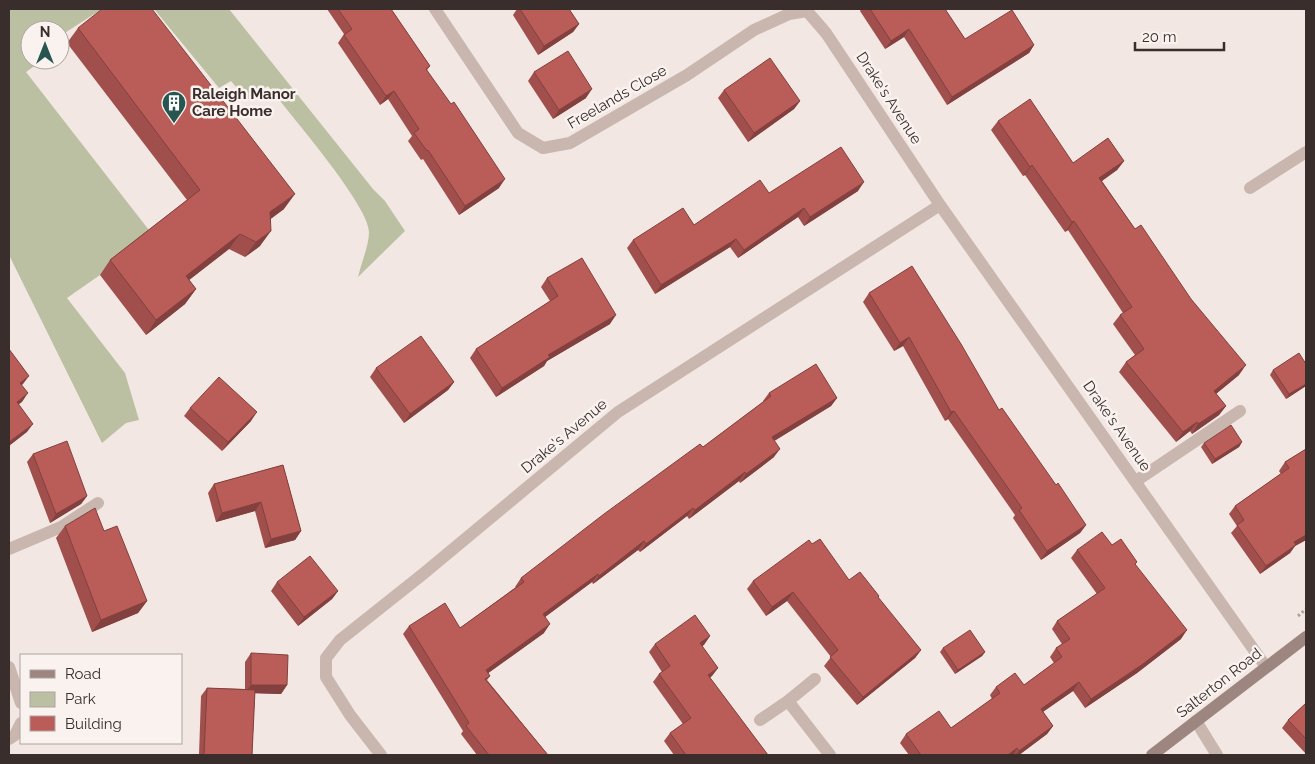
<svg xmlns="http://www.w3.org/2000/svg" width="1315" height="764" viewBox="0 0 1315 764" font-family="Raleway,sans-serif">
<rect width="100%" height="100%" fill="#f2e7e2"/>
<path fill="#bcc0a3" d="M9,9H102L60,36V30H30V60H43L26,72L152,234L100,275L67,298L125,373L139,420L126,423L102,443L9,255Z
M154,9H229L373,189L385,201L405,231L358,277C361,264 369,245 369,232C369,205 288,112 268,86L247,100L231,81L219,88Z"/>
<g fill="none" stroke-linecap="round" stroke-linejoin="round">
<path stroke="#b59f99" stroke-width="3" stroke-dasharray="2.5 2.5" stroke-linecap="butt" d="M1298,616L1306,609"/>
<path stroke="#c9b6af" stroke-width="12" d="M1250,188L1306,152
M1136,481L1240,411
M9,549L61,527L98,503"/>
<path stroke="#c9b6af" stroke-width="12" d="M435,9L518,133L543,148L570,143L687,75L754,30L789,14L807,11
M807,11L826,33L940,205L1266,667
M9,667L21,703
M788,701L830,755
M760,720L788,701L815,679
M1196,721L1217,755
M9,739L15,735L21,723
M381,755L350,715L326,677V658L340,640L423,574L618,412L940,205"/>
<path stroke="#9d8580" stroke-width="12" d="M1152,755L1306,637"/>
</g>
<path fill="#a04f4c" d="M327,9H391L430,66L427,70L499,188L459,215L423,159L421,160L408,141L412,136L388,99L380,105L338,43L344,34Z
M517,9H569L579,24L573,32L538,55L513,15Z
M861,9H945L965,39L1034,45L1029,53L947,105L904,37L885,49L860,11Z
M78,28L284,209L270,219L260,246L245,257L229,249L189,280L196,289L185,304L146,335L100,275L110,260L187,200L67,43Z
M534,72L586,98L553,119L528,81Z
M724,90L800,101L794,109L748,142L718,98Z
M998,121L1073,163L1124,161L1117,170L1102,181L1135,229L1239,375L1216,394L1226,406L1219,415L1192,434L1190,431L1176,442L1119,372L1126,362L1135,355L1113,324L1120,315L1123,313L1068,230L1065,232L1025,175L1023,176L991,130Z
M858,191L804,226L798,217L738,258L730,247L655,294L627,248L633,240L694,225L769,193Z
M547,278L610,324L547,361L544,366L496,397L470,358L476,349L550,301L541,287Z
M869,293L999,410L1086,525L1080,533L1041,560L1013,518L1015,515L948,419L945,421L903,346L894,351L863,302Z
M1306,364V386L1286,399L1270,375L1273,370Z
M376,368L454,382L448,390L404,423L370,377Z
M769,393L837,398L831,406L774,441V457L740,483L739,481L689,519L687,516L640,552L638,550L593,584L592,582L545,617L544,633L488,673L490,676L487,680L548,755H477L461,734L463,731L403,634L409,626L460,628L516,587H515L521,578L703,447L763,402V401Z
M190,408L251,421L222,451L184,416Z
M1242,442L1239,447L1212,464L1201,447L1204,443Z
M1306,449V540L1295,546L1290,553L1260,574L1231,533L1237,526L1229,514L1235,506L1281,474L1279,471L1285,462Z
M33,454L87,496L81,504L50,523L27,462Z
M283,465L301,531L295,540L265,548L255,511L216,522L208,493L214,484Z
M65,526L147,601L138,613L92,632L56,538Z
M812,544L849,580L878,598L921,650L915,658L857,705L824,666L831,657L787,601L766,616L747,589L753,581Z
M1112,545L1137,562L1135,565L1181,639L1137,673L1085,708L1073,691L1043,712L1053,726L1047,734L1019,755H909L900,743L906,734L951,728L992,699L990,695L996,687L1024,685L1054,663L1050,657L1056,648L1062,644L1052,629L1057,621L1097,594L1071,558L1077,550Z
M277,582L338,591L332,599L298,626L271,591Z
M710,636L702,646L718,668L710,678L768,755H674L664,741L670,733L683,724L653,682L659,674L662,672L649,652L655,644Z
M943,648L985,652L982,656L955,674L940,652Z
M251,653L287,685L281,694L255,693L252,755H199L201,696L207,688L245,689V662Z
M1306,703V754L1282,728L1288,720Z"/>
<path fill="#82403e" d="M579,24L573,32L538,55L544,46Z
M909,29L904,37L885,49L891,41Z
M1034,45L1029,53L947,105L952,97Z
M592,89L586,98L553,119L559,110Z
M394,91L388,99L380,105L386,96Z
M800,101L794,109L748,142L754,133Z
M1124,161L1117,170L1093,187L1099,178Z
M1032,165L1025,175L1023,176L1030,167Z
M505,179L499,188L459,215L465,206Z
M864,182L858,191L804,226L810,217Z
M295,194L284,209L260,227L270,212Z
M804,208L798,217L738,258L744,250Z
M1074,221L1068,230L1065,232L1072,222Z
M271,231L260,246L245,257L256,242Z
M240,234L229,249L175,291L186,276Z
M736,239L730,247L655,294L661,285Z
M196,289L185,304L146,335L156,320Z
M616,315L610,324L547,361L544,366L496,397L502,388L548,355Z
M909,337L903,346L894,351L900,343Z
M1246,365L1239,375L1207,401L1214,391Z
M29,376L23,384L15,391L20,383Z
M454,382L448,390L404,423L410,414Z
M1306,384V386L1286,399L1289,394Z
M28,393L22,402L11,410L17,402Z
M837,398L831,406L766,446L772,437Z
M1226,406L1219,415L1192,434L1198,424Z
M954,411L948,419L945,421L951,412Z
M257,412L251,421L222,451L228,442Z
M1197,422L1190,431L1176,442L1183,432Z
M33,424L27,432L9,446V442Z
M1242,442L1239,447L1212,464L1215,459Z
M780,449L774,457L740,483L746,474Z
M745,472L739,481L689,519L695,510Z
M87,496L81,504L50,523L56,514Z
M261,502L255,511L216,522L222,513Z
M693,508L687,516L640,552L646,544Z
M1086,525L1080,533L1041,560L1047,551Z
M301,531L295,540L265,548L271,539Z
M1306,535V540L1295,546L1290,553L1260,574L1266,566L1294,542Z
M644,541L638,550L593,584L599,576Z
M598,574L592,582L537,623L543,614Z
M338,591L332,599L298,626L304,617Z
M793,592L787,601L766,616L772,607Z
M147,601L138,613L92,632L101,620Z
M550,624L544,633L480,679L486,670Z
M1187,630L1181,639L1137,673L1085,708L1091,699Z
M710,636L704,645L694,652L700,643Z
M921,650L915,658L857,705L863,697Z
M985,652L982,656L955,674L958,670Z
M718,668L712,676L702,683L708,675Z
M1079,682L1073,691L1035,717L1041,709Z
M251,685H287L281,694L245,693Z
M1053,726L1047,734L1019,755H1016L1019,751Z
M1017,748L1013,755H1008Z"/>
<path fill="#ba5c58" stroke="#82403e" d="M102,9H152L295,194L270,212L271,231L256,242L240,234L186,276L196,289L156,320L110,260L200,190L78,28Z
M338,9H391L430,66L426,69L451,104L454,102L505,179L465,206L428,150L427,151L414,133L419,129L394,91L386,96L344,35L352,29Z
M520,9H569L579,24L544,46Z
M870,9H945L965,39L1012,10L1034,45L952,97L909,29L891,41Z
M568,51L592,89L559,110L534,72Z
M770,58L800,101L754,133L724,90Z
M1030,99L1073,163L1108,138L1124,161L1099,178L1135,229L1141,225L1191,299L1246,365L1214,391L1226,406L1198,424L1197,422L1183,432L1126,362L1144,349L1120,315L1132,307L1074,221L1072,222L1032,165L1030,167L998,121Z
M841,147L864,182L810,217L804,208L744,250L736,239L661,285L633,240L683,208L694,225L760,180L769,193Z
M582,258L616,315L548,355L550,357L502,388L476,349L558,296L547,278Z
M912,266L961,344L999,410L1002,408L1056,485L1058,483L1086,525L1047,551L1019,510L1022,508L954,411L951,412L909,337L900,343L869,293Z
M421,336L454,382L410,414L376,368Z
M9,349L29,376L20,383L28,393L17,402L33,424L9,442Z
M1299,353L1306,364V384L1289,394L1273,370Z
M816,364L837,398L772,437L780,449L746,474L745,472L695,510L693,508L646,544L644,541L599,576L598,574L543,614L550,624L486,670L490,676L485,679L548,755H489L466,726L469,723L409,626L445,603L460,628L524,582L521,578L604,514L700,444L703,447L771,396L769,393Z
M219,377L257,412L228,442L190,408Z
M1231,425L1242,442L1215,459L1204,443Z
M67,441L87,496L56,514L33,454Z
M1306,449V535L1294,542L1296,545L1266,566L1237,525L1244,520L1235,506L1289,468L1285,462Z
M283,465L301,531L271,539L261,502L222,513L214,484Z
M95,508L104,531L117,526L147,601L101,620L65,526Z
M1102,532L1112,545L1121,539L1137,562L1135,564L1187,630L1143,664L1091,699L1079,682L1041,709L1053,726L1019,751L1017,748L1008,755H921L906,734L939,711L951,728L1000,693L996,687L1015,673L1024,685L1062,657L1056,648L1070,639L1057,621L1105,588L1077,550Z
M820,539L849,580L860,572L879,596L878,597L921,650L863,697L830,657L838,650L793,592L772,607L753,581L809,540L812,544Z
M310,556L338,591L304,617L277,582Z
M695,615L710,636L700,643L718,668L708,675L768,755H686L670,733L691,718L659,674L670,666L655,644Z
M970,630L985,652L958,670L943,648Z
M251,653L288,655L287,685H251Z
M207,688L255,690L252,755H204Z
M1306,703V739L1288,720Z"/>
<defs>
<symbol id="building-pin" viewBox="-11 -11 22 30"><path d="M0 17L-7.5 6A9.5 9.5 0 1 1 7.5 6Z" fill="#26564f" stroke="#f9f2ef"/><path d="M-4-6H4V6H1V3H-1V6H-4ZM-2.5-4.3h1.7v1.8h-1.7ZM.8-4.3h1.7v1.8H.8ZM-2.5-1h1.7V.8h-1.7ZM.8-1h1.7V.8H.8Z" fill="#fff"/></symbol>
</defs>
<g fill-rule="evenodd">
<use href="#building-pin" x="160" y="89" width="28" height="38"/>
</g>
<g text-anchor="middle" stroke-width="5" stroke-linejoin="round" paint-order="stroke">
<g font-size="15" font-weight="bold" fill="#392e2c" stroke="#f9f2ef" text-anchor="start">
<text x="192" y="99">Raleigh Manor<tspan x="192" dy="17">Care Home</tspan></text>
</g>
<g font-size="15" fill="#392e2c" stroke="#f9f2ef">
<text transform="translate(617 97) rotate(-30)" y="5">Freelands Close</text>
<text transform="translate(889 98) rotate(57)" y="5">Drake's Avenue</text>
<text transform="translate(1117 426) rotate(55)" y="5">Drake's Avenue</text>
<text transform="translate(564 436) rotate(-40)" y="5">Drake's Avenue</text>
<text transform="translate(1219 683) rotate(-38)" y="5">Salterton Road</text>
</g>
</g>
<rect width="1315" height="764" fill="none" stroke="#392e2c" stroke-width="20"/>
<rect x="20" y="654" width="162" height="90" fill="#f9f2ef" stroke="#aca4a1"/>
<rect x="30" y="670" width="25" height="8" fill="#9d8580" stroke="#aca4a1"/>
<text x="65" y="679" font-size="15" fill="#392e2c">Road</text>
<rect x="30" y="692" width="25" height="15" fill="#bcc0a3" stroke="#aca4a1"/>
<text x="65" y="704" font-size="15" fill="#392e2c">Park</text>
<rect x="30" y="716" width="25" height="15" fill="#ba5c58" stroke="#aca4a1"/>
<text x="65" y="729" font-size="15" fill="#392e2c">Building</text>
<g transform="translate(45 45)"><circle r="24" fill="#f9f2ef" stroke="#aca4a1"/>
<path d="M0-4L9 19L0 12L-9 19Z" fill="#26564f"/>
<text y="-8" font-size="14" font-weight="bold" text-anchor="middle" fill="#392e2c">N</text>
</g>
<path d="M1135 42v8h89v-8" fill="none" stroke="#392e2c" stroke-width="2.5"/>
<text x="1142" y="42" font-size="15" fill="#392e2c" stroke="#f9f2ef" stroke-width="4" paint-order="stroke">20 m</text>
</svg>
